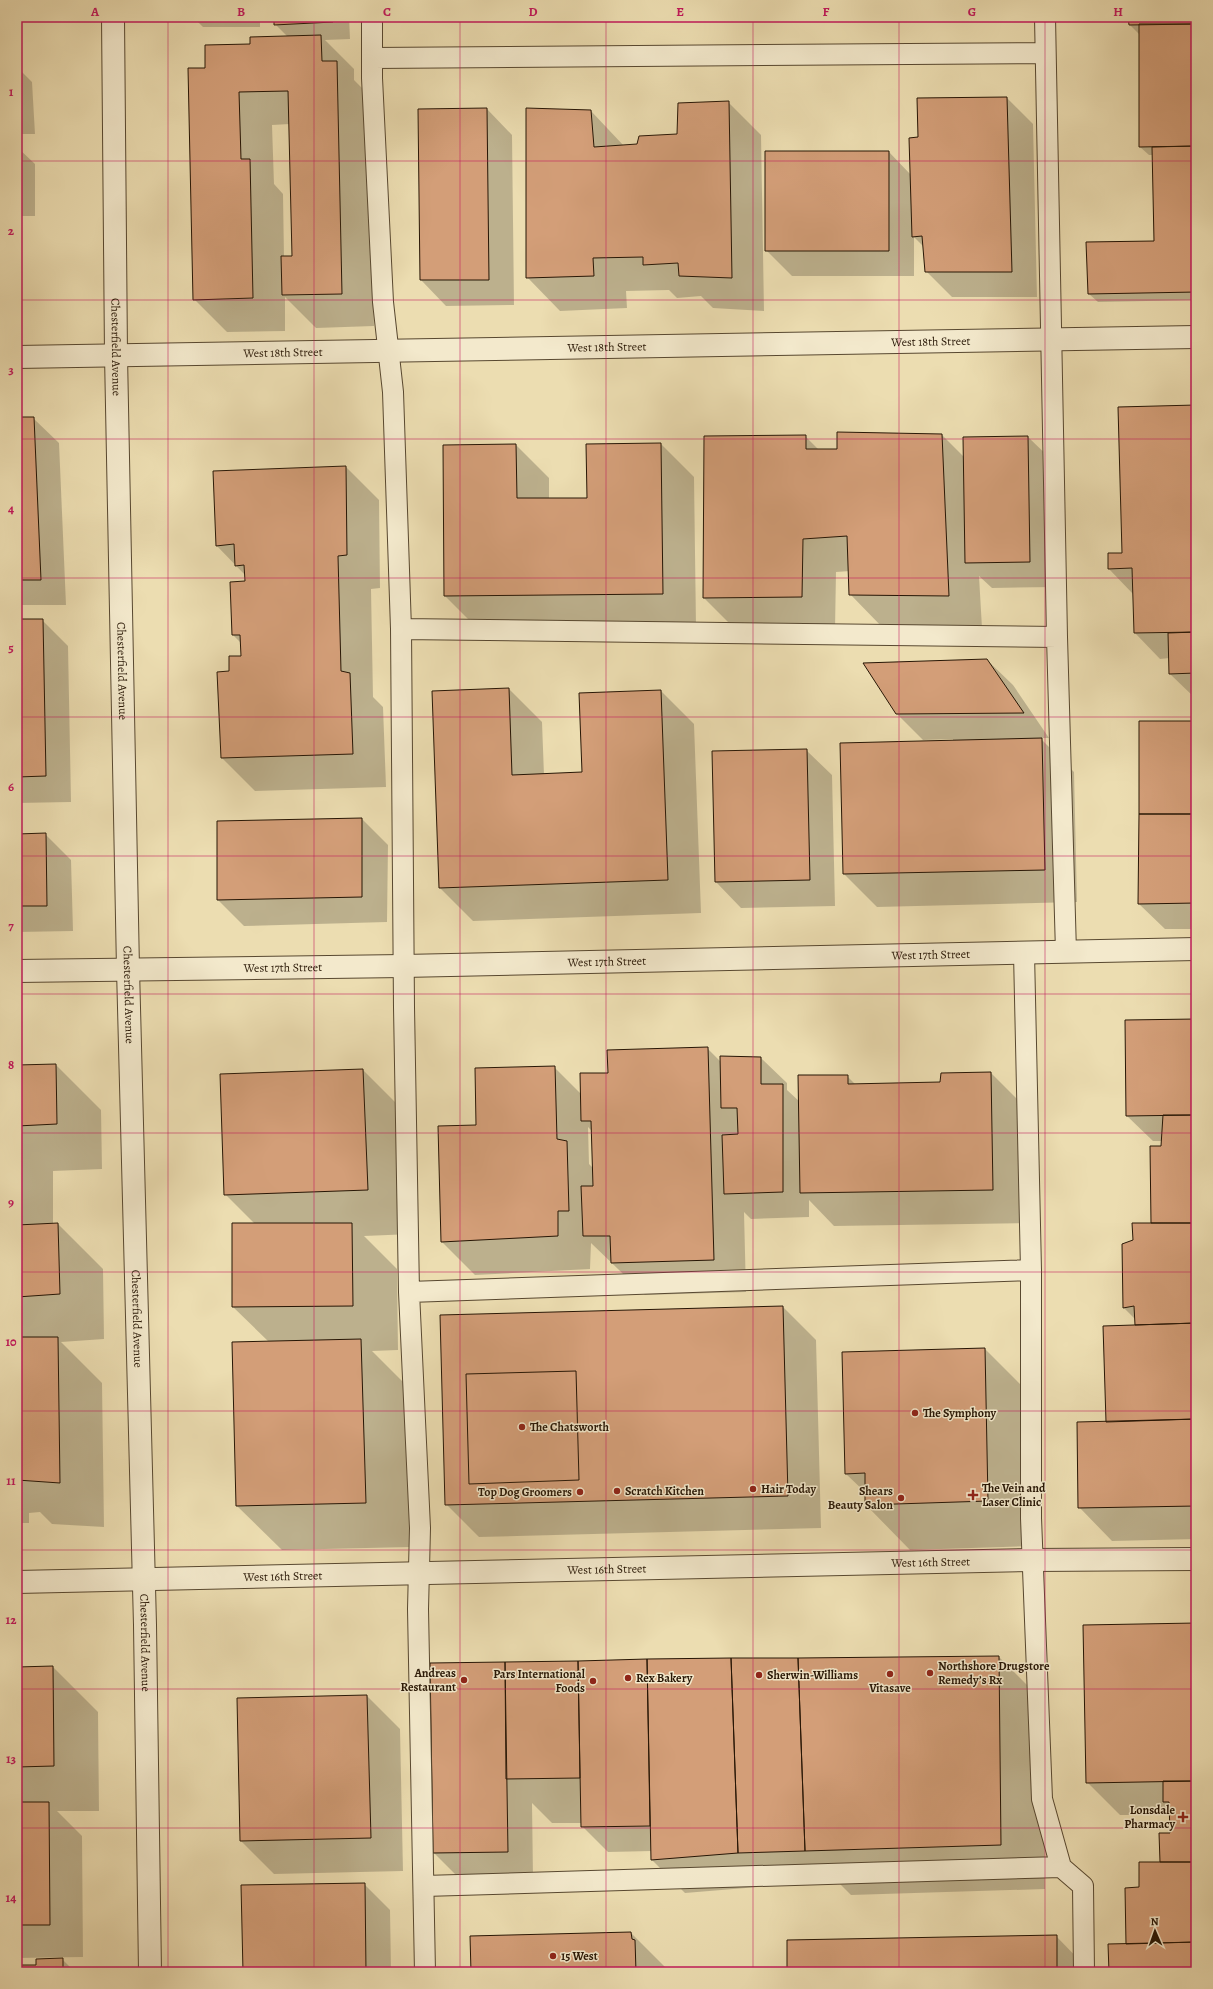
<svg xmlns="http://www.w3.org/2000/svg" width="1213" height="1989" viewBox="0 0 1213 1989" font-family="Alegreya,serif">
<rect width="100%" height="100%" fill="#ecddb1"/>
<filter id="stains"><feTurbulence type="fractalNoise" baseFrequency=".005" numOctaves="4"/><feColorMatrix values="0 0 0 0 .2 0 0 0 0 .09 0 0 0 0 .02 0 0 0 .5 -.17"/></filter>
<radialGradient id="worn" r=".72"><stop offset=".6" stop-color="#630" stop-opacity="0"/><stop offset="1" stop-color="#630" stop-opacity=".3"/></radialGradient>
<path fill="#0003" fill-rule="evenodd" d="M193,17H260V27H203Z
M275,17H349L350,39L325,40L354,69V80L369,95L374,326L316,328L285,297V331L227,332L194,299L206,69L252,45L288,37L275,24ZM290,124L293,257H284L283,194L274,184L272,125Z
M1129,17H1196V300L1098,302L1089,294L1155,242L1154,155H1149L1140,147V35L1130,25Z
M17,67L32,82L35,134H17Z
M1007,98L1033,124L1037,297H952L926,271L924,247L914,237V276H792L766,250L889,152L911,175L919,138Z
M728,102L761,135L764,311L713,308L701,296L677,298L669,290L626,291L627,308L560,311L527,277L591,111L624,146L638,145L678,135Z
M487,109L512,135L514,305L446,306L421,280Z
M17,147L35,164V216H17Z
M17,226L20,229L21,296H17Z
M1196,406V699L1170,674V658L1160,659L1135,633L1133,594L1109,569L1123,554Z
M17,418H33L59,443L66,605H17Z
M942,435L965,458L1028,437L1054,462L1055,587L992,588L979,576L982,628H883L850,594V571L836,572L835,630L737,631L704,598L805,436L819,450H838Z
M661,444L694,477L696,626L478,629L445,596L444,446L516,445L549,478V499H588Z
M346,467L379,500L380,588L371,589L373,697L383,707L386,787L255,791L222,758L218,673L230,672L242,657V644L233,635L246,582L245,575L216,545Z
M17,620H42L68,646L71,802L17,803Z
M987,660L1013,685L1049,738H1040L1074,772L1077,902L877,907L844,874L953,741V739L923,740L897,714Z
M509,689L542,722L544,775L583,773L661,691L694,724L701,913L473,921L440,888L433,692Z
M1196,722V929H1165L1139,904Z
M806,750L832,775L835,906L741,908L716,882Z
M362,819L388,845L387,922L244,926L218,900Z
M45,834L71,860L73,931L17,932V835Z
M1196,1020V1539L1112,1541L1079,1507L1107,1422L1136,1326V1320L1124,1308L1134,1240L1152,1224L1162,1141H1153L1127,1116Z
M707,1048L721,1062L761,1058L787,1083V1090L800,1102L847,1076L856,1085L941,1083L991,1073L1024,1106L1026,1223L834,1226L809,1200V1217L751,1219L744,1212L746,1292L645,1295L591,1243L590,1269L475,1275L442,1242L477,1126L554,1067L581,1094L609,1074ZM588,1127L593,1132L594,1169L589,1164Z
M17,1065H56L101,1110L102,1169L53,1171V1225L58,1224L103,1269L104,1339L61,1342L102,1383L104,1527L52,1524L40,1512L29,1513V1523H17Z
M363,1070L408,1115L412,1234L364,1236L397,1269L398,1350L372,1351L406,1385L410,1547L282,1550L237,1506L269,1342L233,1307L255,1224L225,1194L221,1075Z
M783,1307L816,1340L821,1528L479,1537L446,1504Z
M985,1349L1030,1394L1033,1546L910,1550L866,1505V1493L846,1474Z
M1196,1624V1972H1110L1127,1944L1140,1888L1161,1863L1171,1834L1170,1815H1120L1087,1782Z
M999,1657L1044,1702L1045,1889L851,1895L832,1876L770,1878V1886L685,1893L652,1860V1851L608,1852L582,1826V1823H552L532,1803L533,1878L460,1879L434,1853L578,1662Z
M53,1667L98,1712L99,1811H57L82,1836L83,1957L17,1958V1668Z
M367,1696L400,1729L403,1871L274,1874L241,1841Z
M364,1884L390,1910L391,1972H244Z
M631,1933L670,1972H472Z
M1056,1936L1089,1970V1972H788Z
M62,1959L75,1972H17V1966H37Z"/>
<path fill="#d39e78" stroke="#271605" d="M274,17H333V22L274,25Z
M1128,17H1196V24L1129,25Z
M1139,24H1196V146L1139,147Z
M321,35L322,61H337L342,294L282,295L281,256H292L288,91L239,92L241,159H250L253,298L193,300L188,68H205V45L250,44V37Z
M1007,97L1012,272H925L922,236L912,237L909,138L918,137L917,98Z
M729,101L732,278L679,276L678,263L643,265V257L593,258L594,276L526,278V108L591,110L594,147L637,144L639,136L677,134L678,103Z
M487,108L489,280H420L418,109Z
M1196,146V292L1088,294L1086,242L1154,241L1152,147Z
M765,151H889V251H765Z
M1196,405V632L1134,633L1132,568L1108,569V553H1122L1118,407Z
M17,417H34L41,580H17Z
M837,432L942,434L949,596L849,595L847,536L803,539L802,597L703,598L704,436L806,435V449H837Z
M1028,436L1030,562L965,563L963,437Z
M661,443L663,594L444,596L443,445L516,444L517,498H587L586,444Z
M346,466L347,555L338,556L341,671L350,673L353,754L221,758L217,672L229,671V656H241L240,635H232L230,582L245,581L244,565L235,566L234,544L216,546L213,471Z
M17,619H43L46,776L17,777Z
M1196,632V673L1169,674L1168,633Z
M987,659L1024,713L896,714L863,663Z
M509,688L512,775L582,772L579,693L661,690L668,880L439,888L432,691Z
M1139,721H1196V814H1139Z
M1042,738L1045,870L843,874L840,743Z
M807,749L810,880L715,882L712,751Z
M1139,814H1196V903L1138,904Z
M362,818V897L217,900V821Z
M46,833L47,906H17V834Z
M1196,1019V1115L1126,1116L1125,1020Z
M708,1047L714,1260L611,1263L610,1236H583L581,1186H593L591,1121H581L580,1073H608L607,1050Z
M720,1056L761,1057V1084H783V1192L724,1194L722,1135L738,1134L737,1108H721Z
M56,1064L57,1124L17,1126V1065Z
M555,1066L557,1139L567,1141L569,1211H558V1236L441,1242L438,1126L476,1125L475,1068Z
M363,1069L368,1190L224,1195L220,1074Z
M991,1072L993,1190L800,1193L798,1075H848V1084L940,1082L941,1073Z
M1163,1115H1196V1223H1151L1150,1146H1161Z
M58,1223L60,1294L17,1297V1225Z
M232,1223H352L353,1306L232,1307Z
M1132,1223H1196V1323L1135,1325L1134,1306L1123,1308L1122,1244L1133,1240Z
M783,1306L788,1496L445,1505L440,1315Z
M1196,1323V1419L1106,1422L1103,1326Z
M17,1337H58L60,1483L17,1480Z
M361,1339L366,1503L236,1506L232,1342Z
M985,1348L988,1501L865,1505V1473L845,1474L842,1352Z
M576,1371L579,1480L469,1484L466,1374Z
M1196,1419V1506L1078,1508L1077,1422Z
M1196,1623V1781L1086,1783L1083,1625Z
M999,1656L1001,1845L805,1851L798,1658Z
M731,1658L738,1853L651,1860L647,1659Z
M731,1658H798L805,1851L738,1853Z
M647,1659L650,1826L581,1827L578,1661Z
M578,1661L580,1778L506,1779L505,1662Z
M505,1662L508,1852L433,1853L430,1663Z
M53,1666L54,1766L17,1767V1667Z
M367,1695L371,1838L240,1841L237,1698Z
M1163,1781H1196V1862H1160L1159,1833H1170L1169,1802H1163Z
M17,1802H49L50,1925H17Z
M1139,1862H1196V1942L1126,1944L1125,1888L1139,1887Z
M365,1883L366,1972H243L241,1885Z
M631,1932L632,1939L635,1940L636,1972H471L470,1936Z
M1057,1935V1972H787V1940Z
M1196,1942V1972H1109L1108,1944Z
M63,1958V1972H17V1965H36V1959Z"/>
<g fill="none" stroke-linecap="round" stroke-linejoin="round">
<defs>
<path id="service" d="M372,17V78L383,302L393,392L401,629
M1045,17L1057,637L1066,952
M373,58L1045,53
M1024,953L1031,1270V1518L1042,1799L1061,1867L1083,1886L1084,1972
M409,1292L1031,1270
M424,1886L1061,1867
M425,1972L418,1609L420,1528L409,1292L404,1007L401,629L1057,637"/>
<g id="minor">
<path id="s1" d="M17,357L1196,337"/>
<path id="s2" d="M17,971L403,966L1196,949"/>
<path id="s3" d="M17,1582L1032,1560L1196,1559"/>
</g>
<g id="tertiary">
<path id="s4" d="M113,17L116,355L128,969L145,1625L150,1972"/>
</g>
</defs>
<use href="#service" stroke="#584830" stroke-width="22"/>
<use href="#minor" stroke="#584830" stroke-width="24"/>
<use href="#tertiary" stroke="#584830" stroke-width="24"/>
<use href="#service" stroke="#f3e9cc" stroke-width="20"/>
<use href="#minor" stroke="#f3e9cc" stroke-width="22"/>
<use href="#tertiary" stroke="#f3e9cc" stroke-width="22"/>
</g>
<path fill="none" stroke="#c2185b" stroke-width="1" stroke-opacity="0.55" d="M168,17V1972M314,17V1972M460,17V1972M606,17V1972M753,17V1972M899,17V1972M1045,17V1972M17,161H1196M17,300H1196M17,439H1196M17,578H1196M17,717H1196M17,856H1196M17,994H1196M17,1133H1196M17,1272H1196M17,1411H1196M17,1550H1196M17,1689H1196M17,1828H1196"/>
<g fill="#8f2418" stroke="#f3e9cc" stroke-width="1.5">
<circle cx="915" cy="1413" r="4"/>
<circle cx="522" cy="1427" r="4"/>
<circle cx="753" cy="1489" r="4"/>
<circle cx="617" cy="1491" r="4"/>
<circle cx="580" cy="1492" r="4"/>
<path d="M971 1489h4v4h4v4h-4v4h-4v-4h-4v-4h4z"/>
<circle cx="901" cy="1498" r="4"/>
<circle cx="930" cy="1673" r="4"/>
<circle cx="890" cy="1674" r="4"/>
<circle cx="759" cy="1675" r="4"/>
<circle cx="628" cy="1678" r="4"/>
<circle cx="464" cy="1680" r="4"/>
<circle cx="593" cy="1681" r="4"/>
<path d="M1181 1811h4v4h4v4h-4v4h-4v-4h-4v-4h4z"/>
<circle cx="553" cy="1956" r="4"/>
</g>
<g text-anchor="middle" stroke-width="3" stroke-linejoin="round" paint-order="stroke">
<g font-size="12" fill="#271605" stroke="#f3e9cc">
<text dy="4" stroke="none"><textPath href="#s1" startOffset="914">West 18th Street</textPath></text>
<text dy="4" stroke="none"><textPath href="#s4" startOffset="330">Chesterfield Avenue</textPath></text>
<text dy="4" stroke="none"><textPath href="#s1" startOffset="590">West 18th Street</textPath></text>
<text dy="4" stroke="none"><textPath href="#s1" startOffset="266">West 18th Street</textPath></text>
<text dy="4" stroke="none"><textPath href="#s4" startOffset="654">Chesterfield Avenue</textPath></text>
<text dy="4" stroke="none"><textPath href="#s2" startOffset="914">West 17th Street</textPath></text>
<text dy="4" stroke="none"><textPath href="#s2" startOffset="590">West 17th Street</textPath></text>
<text dy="4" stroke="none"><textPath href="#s2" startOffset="266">West 17th Street</textPath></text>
<text dy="4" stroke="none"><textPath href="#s4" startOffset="978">Chesterfield Avenue</textPath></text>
<text dy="4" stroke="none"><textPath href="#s4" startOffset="1302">Chesterfield Avenue</textPath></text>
<text dy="4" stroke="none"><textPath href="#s3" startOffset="914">West 16th Street</textPath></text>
<text dy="4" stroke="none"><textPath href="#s3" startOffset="590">West 16th Street</textPath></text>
<text dy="4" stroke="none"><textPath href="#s3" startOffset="266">West 16th Street</textPath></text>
<text dy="4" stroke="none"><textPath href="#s4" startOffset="1626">Chesterfield Avenue</textPath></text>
</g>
<g font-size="12" font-weight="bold" fill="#271605" stroke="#f3e9cc" text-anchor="start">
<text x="923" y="1417">The Symphony</text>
<text x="530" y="1431">The Chatsworth</text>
<text x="982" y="1492">The Vein and<tspan x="982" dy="14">Laser Clinic</tspan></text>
<text x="761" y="1493">Hair Today</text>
<text x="625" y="1495">Scratch Kitchen</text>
<text x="893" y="1495" text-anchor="end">Shears<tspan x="893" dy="14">Beauty Salon</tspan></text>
<text x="572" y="1496" text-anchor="end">Top Dog Groomers</text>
<text x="938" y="1670">Northshore Drugstore<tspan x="938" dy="14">Remedy’s Rx</tspan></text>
<text x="456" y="1677" text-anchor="end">Andreas<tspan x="456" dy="14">Restaurant</tspan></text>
<text x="585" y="1678" text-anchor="end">Pars International<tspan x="585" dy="14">Foods</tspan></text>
<text x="767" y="1679">Sherwin-Williams</text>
<text x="636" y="1682">Rex Bakery</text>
<text x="890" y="1692" text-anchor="middle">Vitasave</text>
<text x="1175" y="1814" text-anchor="end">Lonsdale<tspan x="1175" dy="14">Pharmacy</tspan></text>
<text x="561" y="1960">15 West</text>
</g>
</g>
<rect width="1213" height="1989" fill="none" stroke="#ecddb1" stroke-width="44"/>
<g transform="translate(1155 1931) rotate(358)" stroke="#f3e9cc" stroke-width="3" paint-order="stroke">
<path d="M0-3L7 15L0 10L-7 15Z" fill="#271605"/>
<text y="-6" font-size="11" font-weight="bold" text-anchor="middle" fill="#271605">N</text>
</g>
<rect x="22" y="22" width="1169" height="1945" fill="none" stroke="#c2185b" stroke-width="1.5"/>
<g font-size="13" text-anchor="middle" font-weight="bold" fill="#c2185b">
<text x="95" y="16">A</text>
<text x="241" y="16">B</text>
<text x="387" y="16">C</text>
<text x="533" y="16">D</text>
<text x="680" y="16">E</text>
<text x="826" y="16">F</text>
<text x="972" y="16">G</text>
<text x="1118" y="16">H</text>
<text x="11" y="96">1</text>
<text x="11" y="235">2</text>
<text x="11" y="374">3</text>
<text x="11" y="513">4</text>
<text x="11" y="652">5</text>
<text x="11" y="791">6</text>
<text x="11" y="930">7</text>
<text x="11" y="1069">8</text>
<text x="11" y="1207">9</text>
<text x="11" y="1346">10</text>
<text x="11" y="1485">11</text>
<text x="11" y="1624">12</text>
<text x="11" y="1763">13</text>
<text x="11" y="1902">14</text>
</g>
<rect width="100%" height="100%" filter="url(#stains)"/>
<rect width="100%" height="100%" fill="url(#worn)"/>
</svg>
